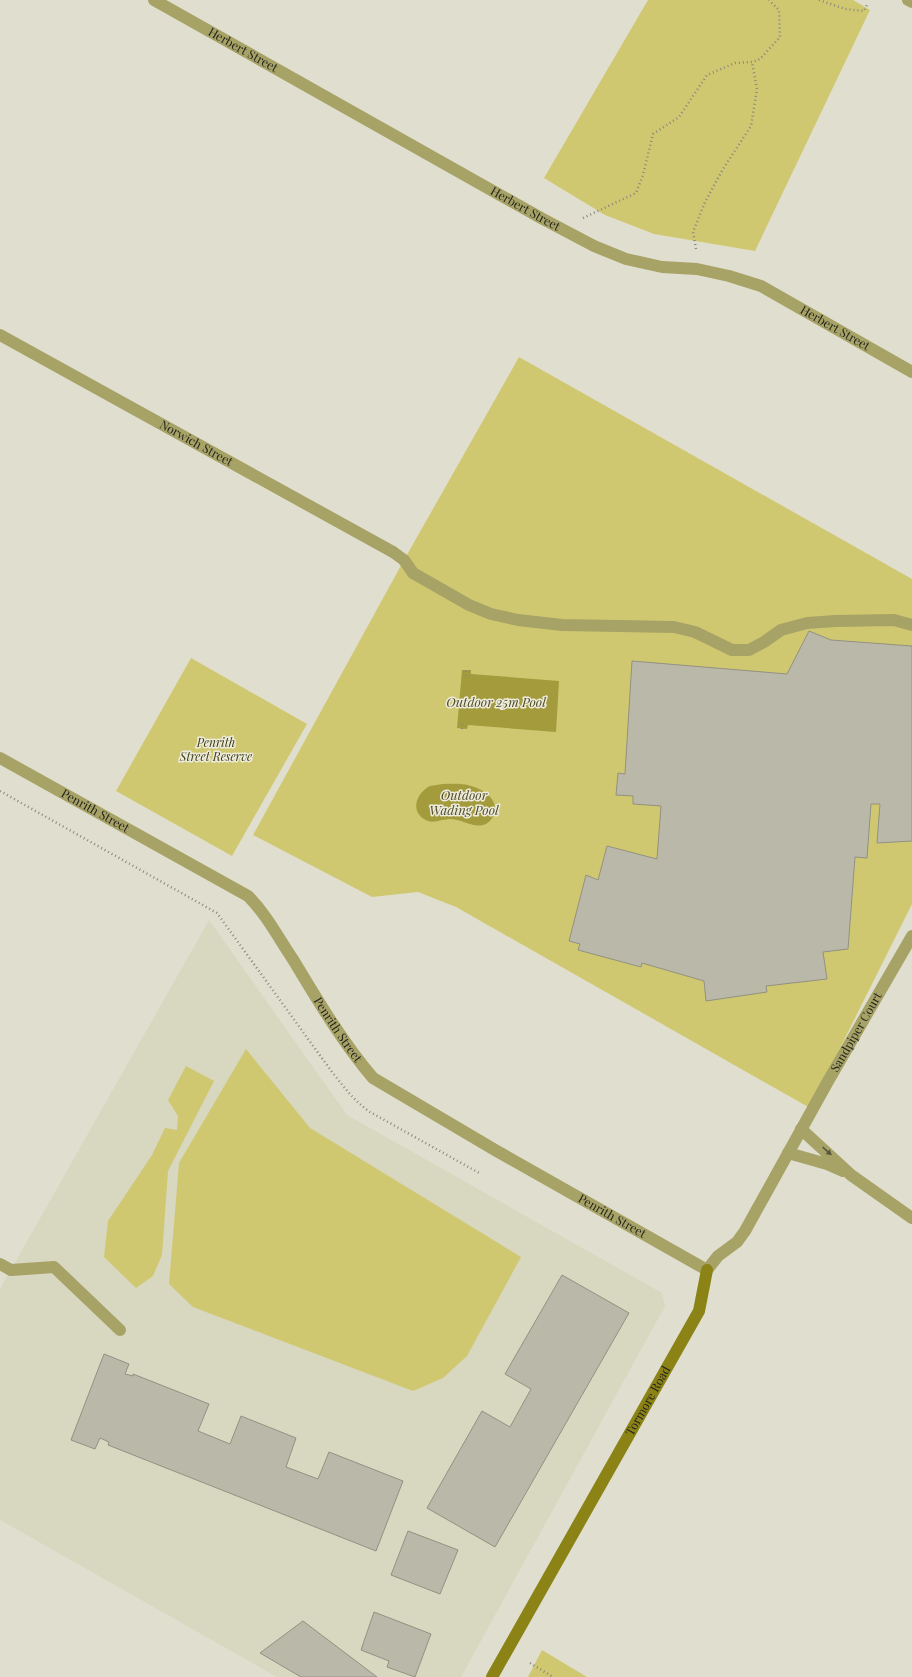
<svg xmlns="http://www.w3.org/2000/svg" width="912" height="1677" viewBox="0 0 912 1677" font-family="'Playfair Display',serif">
<rect width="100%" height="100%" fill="#e0dfcf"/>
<path fill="#d8d7bf" d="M209,920L347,1115L662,1293L665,1306L461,1677H277L0,1520V1289Z"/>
<path fill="#d0c871" d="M648,0H853L870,10L755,251L654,234L605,215L544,178Z
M519,357L912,579V904L810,1108L456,907L418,892L372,897L253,835L404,560Z
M191,658L307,724L232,856L116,791Z
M246,1049L310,1128L521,1257L467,1356L443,1378L413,1391L193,1307L169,1284L179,1163Z
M186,1066L214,1081L168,1171L162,1255L153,1276L136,1288L104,1257L108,1221L152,1155L165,1128L177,1130L178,1116L168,1100Z
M542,1650L587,1677H528Z"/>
<path fill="#a49b3c" d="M462,670H471V674L559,681L556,732L468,725L467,729L457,728Z
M443,784C452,784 462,783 471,786C483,789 500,800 494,815C492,819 488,824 483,825C473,828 461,819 450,819C441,819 432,825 424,819C410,810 417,794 428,787C432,785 439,785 443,784Z"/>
<path fill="#bab9a9" stroke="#929182" d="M809,631L831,640L912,646V841L877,843L880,804H871L867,858L855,857L848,949L823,952L827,979L766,986L767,992L706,1001L704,981L642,963L641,967L578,950L580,944L569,941L586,875L598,880L607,846L657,859L661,806L633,804V796L616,795L618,773L625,774L632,661L787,674Z
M562,1275L629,1313L495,1547L427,1508L482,1411L510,1427L531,1389L505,1374Z
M104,1354L129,1364L125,1374L133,1376V1374L209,1404L198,1431L230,1444L241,1416L296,1438L286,1467L318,1479L329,1452L403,1481L376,1551L108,1445L109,1442L100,1438L95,1449L71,1440Z
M408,1531L458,1550L440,1594L391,1575Z
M374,1612L431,1634L415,1677L387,1667L389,1661L361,1650Z
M303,1621L377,1677H301L260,1653Z"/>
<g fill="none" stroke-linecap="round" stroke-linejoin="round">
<path stroke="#88887d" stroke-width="2.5" stroke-dasharray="1 3" stroke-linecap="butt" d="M819,0L845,9L864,11L868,3
M583,218L636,193L643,175L653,134L679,117L707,75L735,63L752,62L760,59L780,37L779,10L769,0
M696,249L693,232L705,202L723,169L751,126L757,89L752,62
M466,676V670
M462,729V724
M0,791L217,913L332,1072C344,1087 354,1101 370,1112L481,1174
M530,1663L553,1677"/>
<path stroke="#a7a266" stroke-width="12" d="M393,552L404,560L413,573L469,605L491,614L518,620L562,625L674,627L695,632L732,650H749L764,642L781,630L807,623L835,621L894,620L912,625
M11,1270L54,1267L120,1330"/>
<g stroke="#a7a266" stroke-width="12">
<path id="s1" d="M154,0L541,218L594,246L626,259L662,267L697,269L729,276L761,286L912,372"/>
<path d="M908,0L912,2"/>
<path id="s2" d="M0,335L393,552"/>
<path id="s3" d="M0,758L248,896C267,915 279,939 294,961C318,1001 343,1043 373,1078L495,1150L707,1270L718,1256L737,1242L745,1231L827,1083L912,936"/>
<path d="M801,1129L851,1175L912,1218"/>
<path d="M788,1153L827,1164L843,1171"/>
<path d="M0,1264L11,1270"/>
</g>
<path stroke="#8c8316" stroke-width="12" id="s4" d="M492,1677L699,1311L707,1270"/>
</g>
<defs><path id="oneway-solid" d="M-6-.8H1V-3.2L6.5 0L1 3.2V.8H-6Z"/></defs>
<use fill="#58563b" href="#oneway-solid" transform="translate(827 1151) rotate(42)"/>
<g text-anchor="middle" stroke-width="3" stroke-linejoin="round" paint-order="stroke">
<g font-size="12" fill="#24241e" stroke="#edecdc">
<text dy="4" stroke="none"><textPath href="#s1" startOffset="102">Herbert Street</textPath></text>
<text dy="4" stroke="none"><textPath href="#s1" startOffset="426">Herbert Street</textPath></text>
<text dy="4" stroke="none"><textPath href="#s1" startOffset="762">Herbert Street</textPath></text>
<text dy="4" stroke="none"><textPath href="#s2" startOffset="224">Norwich Street</textPath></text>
<text dy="4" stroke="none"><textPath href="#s3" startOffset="109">Penrith Street</textPath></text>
<text dy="4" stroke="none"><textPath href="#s3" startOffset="445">Penrith Street</textPath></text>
<text dy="4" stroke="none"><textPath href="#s3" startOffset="1173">Sandpiper Court</textPath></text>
<text dy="4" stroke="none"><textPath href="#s3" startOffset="781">Penrith Street</textPath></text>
<text dy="4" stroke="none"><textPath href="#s4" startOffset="317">Tormore Road</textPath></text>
</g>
<g font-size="12" font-style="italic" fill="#3f3c13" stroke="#edecdc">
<text x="216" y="747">Penrith<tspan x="216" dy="14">Street Reserve</tspan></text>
</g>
<g font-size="13" font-style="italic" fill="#4f4b24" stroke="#edecdc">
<text x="496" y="707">Outdoor 25m Pool</text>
<text x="464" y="800">Outdoor<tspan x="464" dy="15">Wading Pool</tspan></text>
</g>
</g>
</svg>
